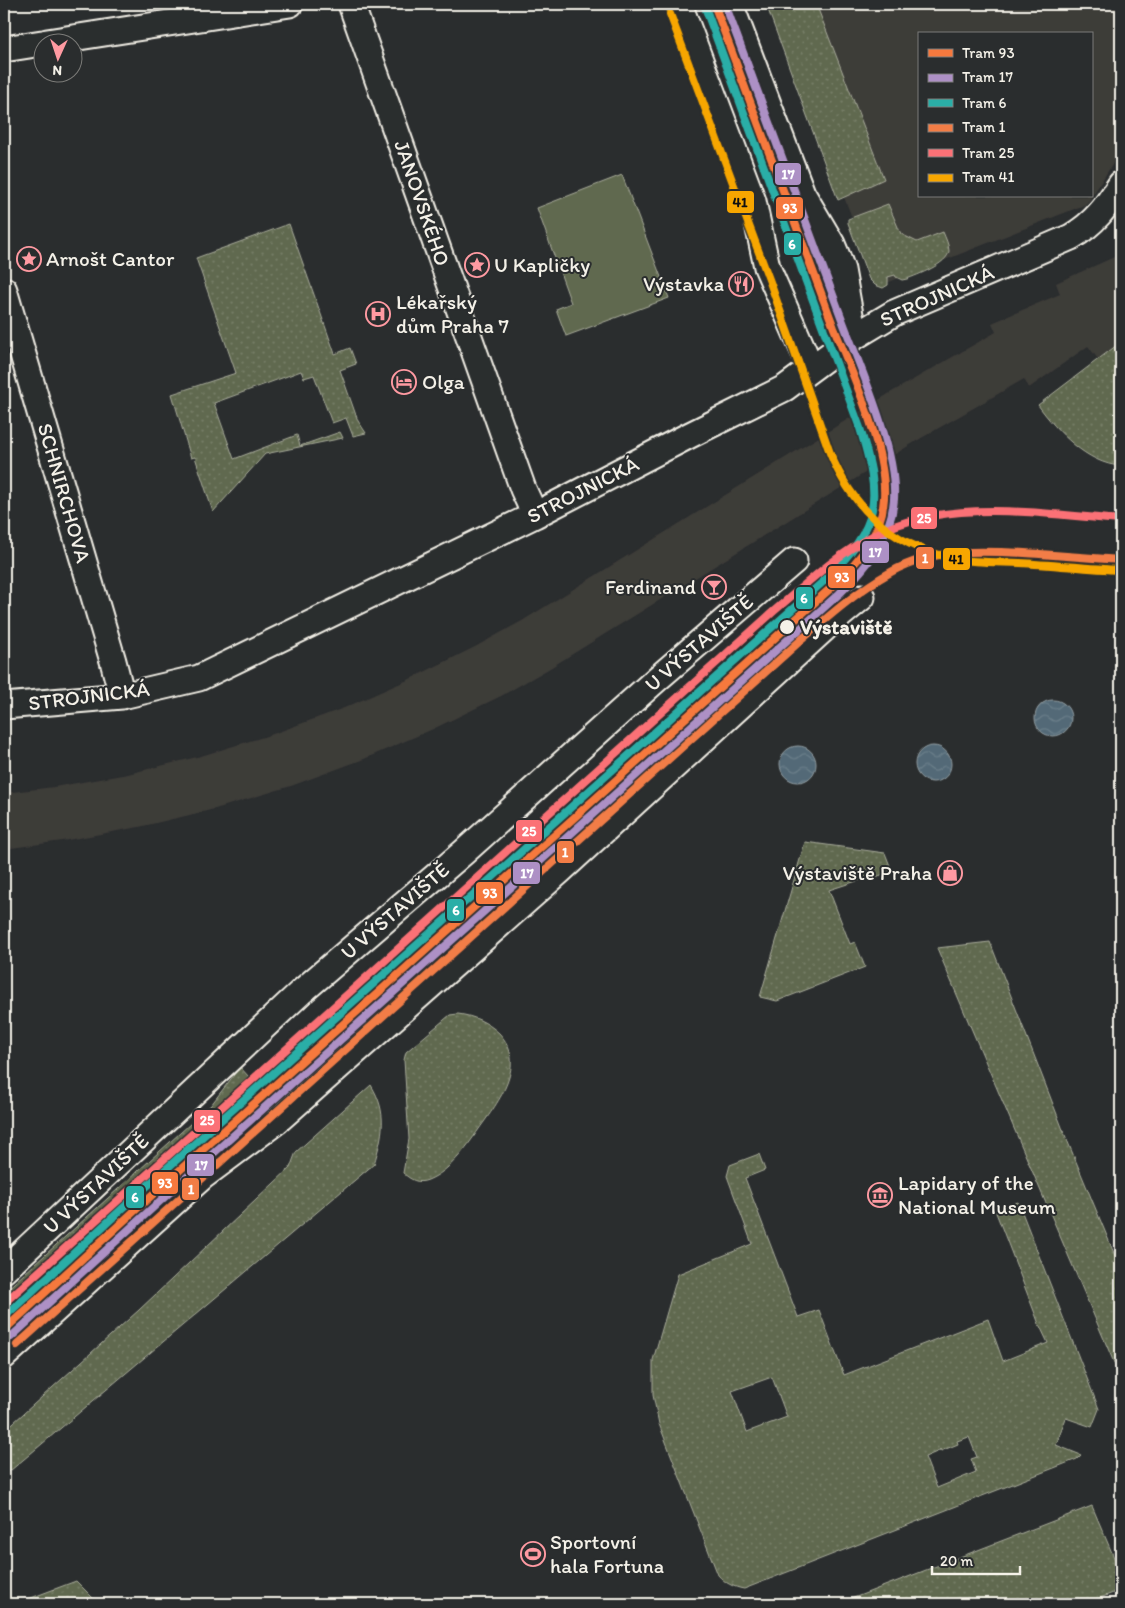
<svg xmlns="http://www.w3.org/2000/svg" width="1125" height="1608" viewBox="0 0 1125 1608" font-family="Itim,sans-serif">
<defs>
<pattern id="grass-dots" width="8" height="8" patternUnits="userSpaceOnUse" patternTransform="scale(1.25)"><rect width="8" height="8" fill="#60694f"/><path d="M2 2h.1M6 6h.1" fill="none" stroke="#777f68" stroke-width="1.8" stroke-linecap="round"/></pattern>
<pattern id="water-waves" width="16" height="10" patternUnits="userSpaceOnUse" patternTransform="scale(1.25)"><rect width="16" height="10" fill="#526977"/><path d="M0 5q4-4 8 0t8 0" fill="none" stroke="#6c7f8a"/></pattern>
</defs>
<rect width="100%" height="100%" fill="#2a2d2e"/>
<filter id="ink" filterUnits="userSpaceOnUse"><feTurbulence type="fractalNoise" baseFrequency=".02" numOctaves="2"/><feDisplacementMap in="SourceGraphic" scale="10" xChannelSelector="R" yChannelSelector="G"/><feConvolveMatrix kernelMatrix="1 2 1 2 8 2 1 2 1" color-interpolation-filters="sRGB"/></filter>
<g filter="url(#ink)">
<path fill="#3e3c39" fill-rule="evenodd" d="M768,4H1121V151L1087,204L879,286ZM919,34H1091V196H919Z
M1121,254V342L1098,359L1088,346L1029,388L1024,379L918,440L550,668L501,696L433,729L364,759L291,786L215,809L139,827L62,841L4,849V793L54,787L128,774L201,756L273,734L344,708L410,679L475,647L522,621L890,393L996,332L992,323L1060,294L1056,283Z"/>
<path fill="url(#grass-dots)" stroke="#aaad9c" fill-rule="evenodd" d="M766,4H816L884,179L838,200Z
M888,204L901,234L917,242L943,232C945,237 949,245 949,251C948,264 917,275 907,279L902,280L896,277L895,275L888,277V285L883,288L875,285L869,279L848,223V219Z
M289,224L335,354L350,348L356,364L340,370L358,421L366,433L353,436L346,418L332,423L314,375L304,378L301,371L214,403L234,459L297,435L300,446L340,432L343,438L265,454L213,512L195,457L191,458L172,394L236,373L196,258Z
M1121,342V466C1087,464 1057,431 1038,405Z
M805,842L885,853L892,871L873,878L872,876L829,890L850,944L855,942L865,967L777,1001L760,997Z
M990,942L1065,1135L1121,1270V1379L937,948Z
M458,1014C474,1016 487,1022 499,1033C528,1064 499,1101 479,1129C466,1148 450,1171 428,1180C418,1184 411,1180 403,1173L409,1139L404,1060L406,1052L450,1015Z
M240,1067L276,1107L236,1132L4,1342V1292L211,1105Z
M371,1085C388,1113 383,1134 374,1164L4,1476V1431L139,1310L290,1168L296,1152Z
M759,1154L765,1170L745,1178L798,1317L819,1310L844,1375L988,1319L1003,1361L1048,1343L1039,1324L995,1210L1018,1202L1099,1409L1092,1427L1066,1418L1056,1445L1081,1455L1077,1459L744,1589C733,1587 725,1583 718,1575L659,1424L653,1395V1360L678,1274L752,1244L727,1176L730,1165ZM772,1377L787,1417L747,1432L732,1391ZM969,1437L977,1457L971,1459L976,1472L937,1488L925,1457L939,1451L940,1449L941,1451L958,1444L957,1441Z
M1092,1506L1121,1574V1590L1084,1604H838Z
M76,1581L95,1600L96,1604H15Z"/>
<path fill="#60694f" stroke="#aaad9c" d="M622,175L669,298L566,336L556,309L571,303L537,208Z"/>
<path fill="url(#water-waves)" stroke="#939fa4" d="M1035 718a18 18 0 1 1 36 0a18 18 0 1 1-36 0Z
M915 764a18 18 0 1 1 36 0a18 18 0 1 1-36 0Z
M780 764a18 18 0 1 1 36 0a18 18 0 1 1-36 0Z"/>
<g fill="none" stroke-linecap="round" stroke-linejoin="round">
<defs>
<path id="street" d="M351,4L523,489L535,515
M679,4L753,201L767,267L811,368
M730,4L802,193L832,244L837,256L842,270L854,337
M47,42L290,4
M4,49L42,43
M4,290L113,661L122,696
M4,706L122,696L199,678L535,515L690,435L785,388L854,337L894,313L1071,237C1095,223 1106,207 1121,184
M4,1270L300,993L464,852L657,679L794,561
M4,1356L202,1177L277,1121L560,871L827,626L862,597"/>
</defs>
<use href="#street" stroke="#f4f1e8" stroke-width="29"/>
<use href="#street" stroke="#2a2d2e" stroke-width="25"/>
<defs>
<path id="tram-1" d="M4,1330L152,1195L832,587C858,562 882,535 884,498C887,450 852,373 834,328C794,220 754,112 714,4"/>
<path id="tram-2" d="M11,1337L159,1202L839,594C866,568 891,539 894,499C897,449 861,370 843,322C804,216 764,110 725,4"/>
<path id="tram-3" d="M4,1317L145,1188L825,580C881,525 882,501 860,428L705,7"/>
<path id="tram-4" d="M17,1345L800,641C829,616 857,591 891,572C936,546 990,551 1040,554C1066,556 1093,558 1120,560"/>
<path id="tram-5" d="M4,1303L774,611C806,584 836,555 874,535C947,497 1042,514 1121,520"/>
<path id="tram-6" d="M670,14L770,282L830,453C851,505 891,545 948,557C971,563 996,562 1020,563C1053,565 1086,568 1119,570"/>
</defs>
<use href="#tram-1" stroke="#2a2d2e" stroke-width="11"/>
<use href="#tram-2" stroke="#2a2d2e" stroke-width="11"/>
<use href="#tram-3" stroke="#2a2d2e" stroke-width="11"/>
<use href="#tram-4" stroke="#2a2d2e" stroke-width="11"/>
<use href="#tram-5" stroke="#2a2d2e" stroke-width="11"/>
<use href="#tram-6" stroke="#2a2d2e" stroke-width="11"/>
<use href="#tram-1" stroke="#f6793e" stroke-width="8"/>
<use href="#tram-2" stroke="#ad90c5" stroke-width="8"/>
<use href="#tram-3" stroke="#2aaea7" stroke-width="8"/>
<use href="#tram-4" stroke="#f27d46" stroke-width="8"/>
<use href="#tram-5" stroke="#fb7176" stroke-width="8"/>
<use href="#tram-6" stroke="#f7a600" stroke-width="8"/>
</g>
</g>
<defs>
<symbol id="sight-ring" viewBox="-11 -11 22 22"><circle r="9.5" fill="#2a2d2e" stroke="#ff9aa2" stroke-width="1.5"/><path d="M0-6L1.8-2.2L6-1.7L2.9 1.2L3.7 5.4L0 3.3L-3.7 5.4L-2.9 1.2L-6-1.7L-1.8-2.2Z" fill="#ff9aa2"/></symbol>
<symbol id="restaurant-ring" viewBox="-11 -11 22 22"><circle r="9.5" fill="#2a2d2e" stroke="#ff9aa2" stroke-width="1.5"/><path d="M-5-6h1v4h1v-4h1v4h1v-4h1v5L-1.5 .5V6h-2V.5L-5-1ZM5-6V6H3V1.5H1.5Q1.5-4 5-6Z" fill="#ff9aa2"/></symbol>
<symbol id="hospital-ring" viewBox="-11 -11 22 22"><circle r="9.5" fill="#2a2d2e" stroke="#ff9aa2" stroke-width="1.5"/><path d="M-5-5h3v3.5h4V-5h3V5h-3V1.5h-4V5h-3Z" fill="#ff9aa2"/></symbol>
<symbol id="hotel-ring" viewBox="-11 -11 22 22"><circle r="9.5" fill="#2a2d2e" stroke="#ff9aa2" stroke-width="1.5"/><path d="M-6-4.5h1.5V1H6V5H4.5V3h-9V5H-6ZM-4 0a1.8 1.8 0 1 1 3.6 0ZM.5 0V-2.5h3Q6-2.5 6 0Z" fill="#ff9aa2"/></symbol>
<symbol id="bar-ring" viewBox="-11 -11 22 22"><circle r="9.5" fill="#2a2d2e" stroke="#ff9aa2" stroke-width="1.5"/><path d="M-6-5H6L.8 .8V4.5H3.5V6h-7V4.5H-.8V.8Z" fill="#ff9aa2"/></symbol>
<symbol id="shop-ring" viewBox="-11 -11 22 22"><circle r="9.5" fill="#2a2d2e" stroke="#ff9aa2" stroke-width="1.5"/><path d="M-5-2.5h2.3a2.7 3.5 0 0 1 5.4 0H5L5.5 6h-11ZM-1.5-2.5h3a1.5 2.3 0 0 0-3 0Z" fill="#ff9aa2"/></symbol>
<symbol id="museum-ring" viewBox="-11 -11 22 22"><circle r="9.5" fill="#2a2d2e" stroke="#ff9aa2" stroke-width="1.5"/><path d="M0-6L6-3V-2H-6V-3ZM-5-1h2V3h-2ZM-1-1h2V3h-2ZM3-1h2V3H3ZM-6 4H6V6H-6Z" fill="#ff9aa2"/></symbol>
<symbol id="stadium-ring" viewBox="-11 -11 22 22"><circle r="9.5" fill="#2a2d2e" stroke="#ff9aa2" stroke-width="1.5"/><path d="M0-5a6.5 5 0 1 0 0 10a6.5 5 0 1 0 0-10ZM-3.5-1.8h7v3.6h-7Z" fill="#ff9aa2"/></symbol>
</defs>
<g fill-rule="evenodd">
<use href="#sight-ring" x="15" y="245" width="28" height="28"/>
<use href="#sight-ring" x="463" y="251" width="28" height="28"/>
<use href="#restaurant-ring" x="727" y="270" width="28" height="28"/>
<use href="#hospital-ring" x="364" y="300" width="28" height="28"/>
<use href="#hotel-ring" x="390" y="368" width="28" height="28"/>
<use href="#bar-ring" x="700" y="573" width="28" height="28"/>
<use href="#shop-ring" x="936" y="859" width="28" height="28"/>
<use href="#museum-ring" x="866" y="1181" width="28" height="28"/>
<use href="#stadium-ring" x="519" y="1540" width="28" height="28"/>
</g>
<circle fill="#f4f1e8" stroke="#2a2d2e" stroke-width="2" cx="787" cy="627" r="8"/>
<g text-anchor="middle" stroke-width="4" stroke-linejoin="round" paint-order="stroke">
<g font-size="21" fill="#f4f1e8" stroke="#2a2d2e">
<text transform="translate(422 203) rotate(71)" y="7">JANOVSKÉHO</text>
<text transform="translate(937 296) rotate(-24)" y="7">STROJNICKÁ</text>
<text transform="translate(583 490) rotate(-27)" y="7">STROJNICKÁ</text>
<text transform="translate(64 493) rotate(74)" y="7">SCHNIRCHOVA</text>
<text transform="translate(699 643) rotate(-41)" y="7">U VÝSTAVIŠTĚ</text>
<text transform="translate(89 696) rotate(-7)" y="7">STROJNICKÁ</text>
<text transform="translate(395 911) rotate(-41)" y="7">U VÝSTAVIŠTĚ</text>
<text transform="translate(96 1184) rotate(-43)" y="7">U VÝSTAVIŠTĚ</text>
</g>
<g font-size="21" fill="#f4f1e8" stroke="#2a2d2e" text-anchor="start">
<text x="46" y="266">Arnošt Cantor</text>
<text x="494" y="272">U Kapličky</text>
<text x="724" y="291" text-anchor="end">Výstavka</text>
<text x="396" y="309">Lékařský<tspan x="396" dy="24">dům Praha 7</tspan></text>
<text x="422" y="389">Olga</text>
<text x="696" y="594" text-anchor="end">Ferdinand</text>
<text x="932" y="880" text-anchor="end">Výstaviště Praha</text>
<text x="898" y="1190">Lapidary of the<tspan x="898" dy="24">National Museum</tspan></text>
<text x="550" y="1549">Sportovní<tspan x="550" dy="24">hala Fortuna</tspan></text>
</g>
<g font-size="21" font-weight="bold" fill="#f4f1e8" stroke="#2a2d2e" text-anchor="start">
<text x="800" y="634">Výstaviště</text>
</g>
</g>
<g stroke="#2a2d2e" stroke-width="2">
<rect x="774" y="162" width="28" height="24" rx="5" fill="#ad90c5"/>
<rect x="726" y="190" width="29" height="24" rx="5" fill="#f7a600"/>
<rect x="775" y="196" width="29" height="24" rx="5" fill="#f6793e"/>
<rect x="783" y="232" width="19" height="24" rx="5" fill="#2aaea7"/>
<rect x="910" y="506" width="28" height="24" rx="5" fill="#fb7176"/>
<rect x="861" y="540" width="29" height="24" rx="5" fill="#ad90c5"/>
<rect x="915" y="546" width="20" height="24" rx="5" fill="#f27d46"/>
<rect x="942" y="547" width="29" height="24" rx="5" fill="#f7a600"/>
<rect x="827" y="565" width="29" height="24" rx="5" fill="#f6793e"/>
<rect x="795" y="586" width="19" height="24" rx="5" fill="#2aaea7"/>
<rect x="515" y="819" width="28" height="24" rx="5" fill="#fb7176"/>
<rect x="556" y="840" width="19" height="24" rx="5" fill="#f27d46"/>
<rect x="512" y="861" width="29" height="24" rx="5" fill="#ad90c5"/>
<rect x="475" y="881" width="29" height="24" rx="5" fill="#f6793e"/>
<rect x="446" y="898" width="19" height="24" rx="5" fill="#2aaea7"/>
<rect x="193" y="1109" width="28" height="24" rx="5" fill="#fb7176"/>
<rect x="186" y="1153" width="29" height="24" rx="5" fill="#ad90c5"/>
<rect x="151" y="1171" width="28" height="24" rx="5" fill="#f6793e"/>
<rect x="181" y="1177" width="19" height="24" rx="5" fill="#f27d46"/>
<rect x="125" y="1185" width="20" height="24" rx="5" fill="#2aaea7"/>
</g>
<g font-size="14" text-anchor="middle" font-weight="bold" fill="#fff">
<text x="788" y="179">17</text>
<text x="790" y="213">93</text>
<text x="792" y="249">6</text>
<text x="924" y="523">25</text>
<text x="875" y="557">17</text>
<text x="925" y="563">1</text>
<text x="842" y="582">93</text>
<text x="804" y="603">6</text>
<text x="529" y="836">25</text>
<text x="565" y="857">1</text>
<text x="527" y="878">17</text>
<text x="490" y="898">93</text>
<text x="456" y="915">6</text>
<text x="207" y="1125">25</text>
<text x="201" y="1170">17</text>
<text x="165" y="1188">93</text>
<text x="191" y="1194">1</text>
<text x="135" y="1202">6</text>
</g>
<g font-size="14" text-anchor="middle" font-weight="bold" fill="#111">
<text x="740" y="207">41</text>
<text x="956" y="564">41</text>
</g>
<rect width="1125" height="1608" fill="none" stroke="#2a2d2e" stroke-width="20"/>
<rect x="10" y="10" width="1105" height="1588" fill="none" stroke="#f4f1e8" stroke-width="2" filter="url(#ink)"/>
<rect x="918" y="32" width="175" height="165" fill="#2a2d2e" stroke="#7b7b78"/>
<rect x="928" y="49" width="25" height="8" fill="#f6793e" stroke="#7b7b78"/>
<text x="962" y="58" font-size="15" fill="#f4f1e8">Tram 93</text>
<rect x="928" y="74" width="25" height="8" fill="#ad90c5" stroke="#7b7b78"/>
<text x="962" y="82" font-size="15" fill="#f4f1e8">Tram 17</text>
<rect x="928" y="99" width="25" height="8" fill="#2aaea7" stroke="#7b7b78"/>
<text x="962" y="108" font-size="15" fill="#f4f1e8">Tram 6</text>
<rect x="928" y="124" width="25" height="8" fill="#f27d46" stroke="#7b7b78"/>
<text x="962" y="132" font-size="15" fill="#f4f1e8">Tram 1</text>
<rect x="928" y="149" width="25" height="8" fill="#fb7176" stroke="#7b7b78"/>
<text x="962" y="158" font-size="15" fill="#f4f1e8">Tram 25</text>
<rect x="928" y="174" width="25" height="8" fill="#f7a600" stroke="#7b7b78"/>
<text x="962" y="182" font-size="15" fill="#f4f1e8">Tram 41</text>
<g transform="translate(58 58) rotate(183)"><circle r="24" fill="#2a2d2e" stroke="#7b7b78"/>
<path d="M0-4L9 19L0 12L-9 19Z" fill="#ff9aa2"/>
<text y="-8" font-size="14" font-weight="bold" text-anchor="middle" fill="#f4f1e8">N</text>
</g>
<path d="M932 1566v8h88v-8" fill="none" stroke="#f4f1e8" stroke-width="2.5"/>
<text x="940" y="1566" font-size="15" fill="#f4f1e8" stroke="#2a2d2e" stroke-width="4" paint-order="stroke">20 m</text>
</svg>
